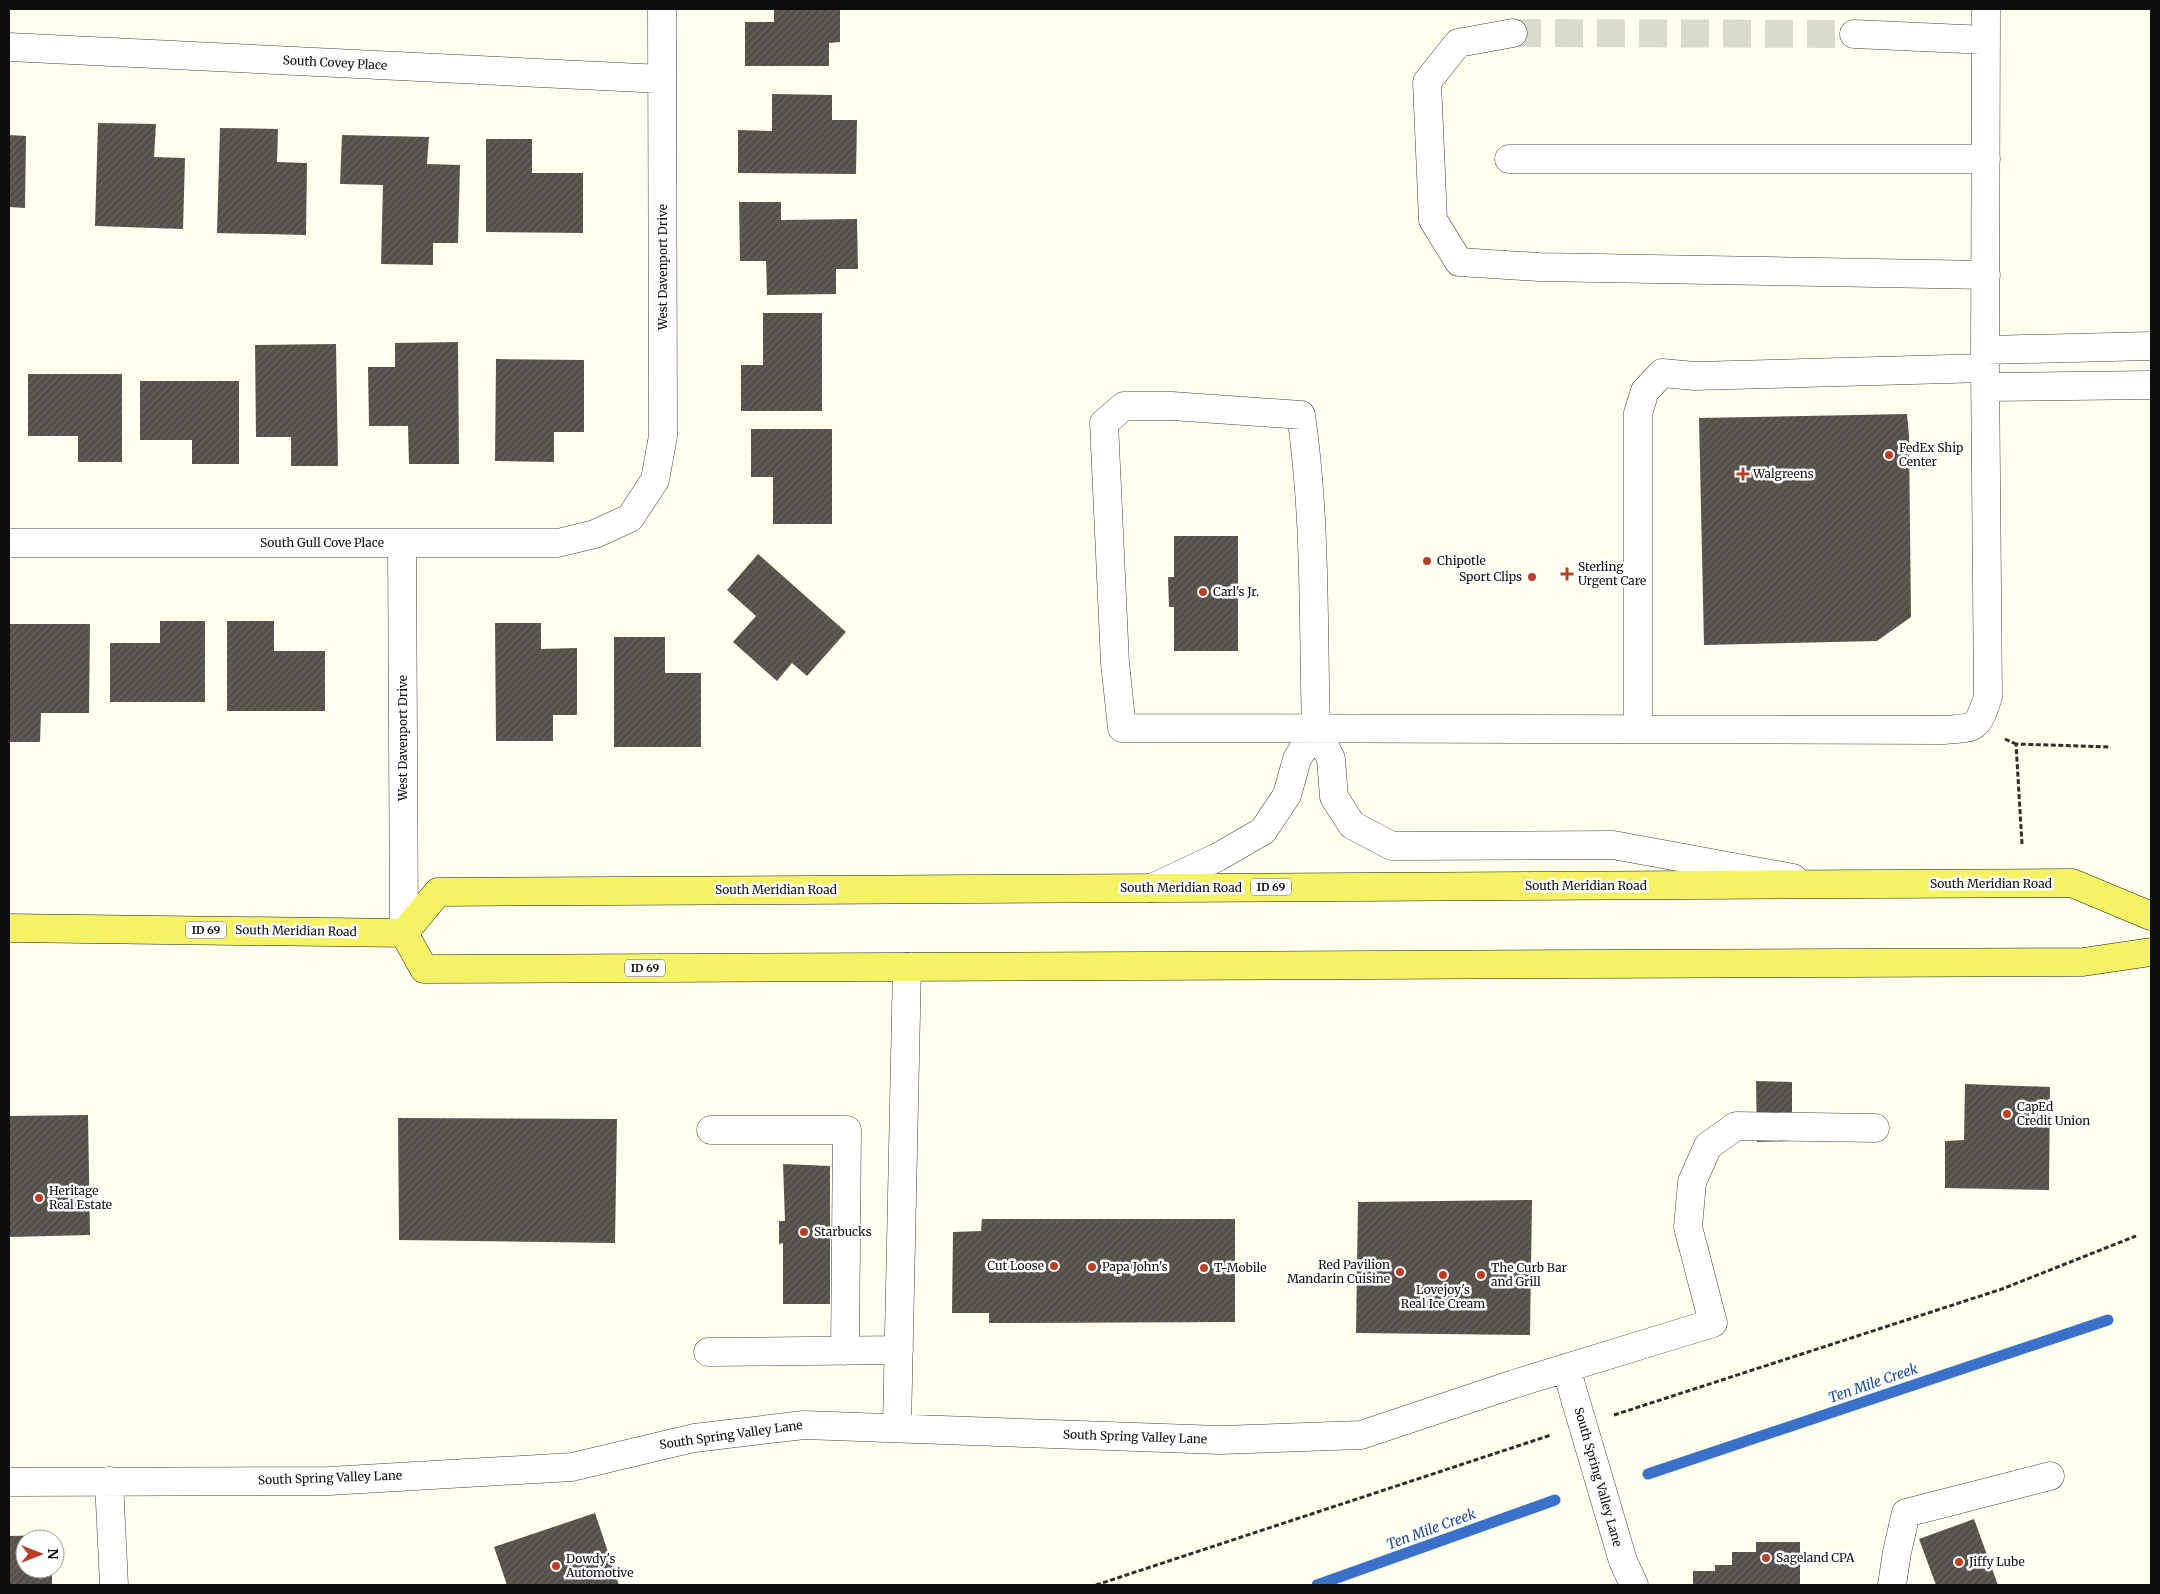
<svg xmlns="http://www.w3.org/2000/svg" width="2160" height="1594" viewBox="0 0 2160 1594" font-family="Merriweather,serif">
<defs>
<pattern id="building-hatch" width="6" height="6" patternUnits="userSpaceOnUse" patternTransform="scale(1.25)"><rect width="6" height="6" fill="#555049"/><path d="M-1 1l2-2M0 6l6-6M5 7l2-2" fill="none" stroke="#68645f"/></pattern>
</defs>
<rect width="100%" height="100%" fill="#feffec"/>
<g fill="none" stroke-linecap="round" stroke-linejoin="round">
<path stroke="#3a72cb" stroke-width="11" d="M1648,1474L2108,1320
M1317,1585L1555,1500"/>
</g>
<path fill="url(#building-hatch)" d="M774,9H840V42L829,43V66H745V22H774Z
M772,94L832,95V120H857L856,174L738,173V130L772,131Z
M98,123L156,124L154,157L185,158L183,229L95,226Z
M220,128L278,129L277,162L307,163L306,235L217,233Z
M9,135L26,136L25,208L9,207Z
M342,135L429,137L427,164L460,165L458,243H433V265L381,264L383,185L340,184Z
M486,139H532V173H583V233L486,232Z
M739,202H781V220L857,219L858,269H836V294L767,295L766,261H740Z
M763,313H822V411H741V365H763Z
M458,342L459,464H409L408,426H369L368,367H395V343Z
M336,344L338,466H291V437H256L255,345Z
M496,359L584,360V432H554V462L495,461Z
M28,374H122V462H78V436H28Z
M140,381H239V464H192V440H140Z
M1907,414L1909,436L1911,617L1877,641L1704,645L1699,418Z
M751,429H832V524H773V477H751Z
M1174,536H1238V651H1174V607H1169L1168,577H1174Z
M758,554L846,632L807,676L792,663L777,681L733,642L756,616L727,590Z
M160,621H205V702H110V643H160Z
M227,621H274V651H325V711H227Z
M495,623H541V649L577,648V715H553V741H496Z
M9,624H90L89,713H41L40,742H9Z
M614,637H665V673H701V747H614Z
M1756,1081L1792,1082V1141L1757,1142Z
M1965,1084L2050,1087L2049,1190L1945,1188V1141L1964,1140Z
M88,1115L90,1235L9,1237V1116Z
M398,1118L617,1119L615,1243L399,1240Z
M783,1164L830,1166V1304H783V1243L779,1244V1221H785Z
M1532,1200L1530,1335L1356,1333L1358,1202Z
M982,1219H1235V1322L989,1323V1313H952L953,1232L981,1231Z
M595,1513L619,1585H507L494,1547Z
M1974,1519L1998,1585H1936L1919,1539Z
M51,1535V1539H25V1569H52V1585H9V1536Z
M1756,1542H1800V1585H1693V1571H1715V1565H1732V1552H1756Z"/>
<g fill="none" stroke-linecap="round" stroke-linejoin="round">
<path stroke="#dadbcb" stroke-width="28" stroke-dasharray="28 14" stroke-linecap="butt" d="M1513,33L1854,34"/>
<defs>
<path id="minor" d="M1513,33L1458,43L1427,82L1433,220L1459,262L1539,267L1986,275
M1854,34L1986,40
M9,47L662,79
M1509,159H1986
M1986,350L2151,346
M1986,387L2151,385
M9,543H558L595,534L630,518L655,480L663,436L662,9
M402,543L404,933
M1316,728C1313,624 1316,518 1301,415L1172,406H1124L1104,423L1115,663L1122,728L1941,730C1976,728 1977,730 1988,697L1985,368L1986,9
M1638,728V413L1645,391L1662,373L1695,376L1985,368
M1152,888L1218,857L1263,831L1287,795L1297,759L1316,728L1331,759L1334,797L1352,825L1392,846L1613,845L1793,878
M711,1130H847L845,1351
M708,1352L899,1350
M1566,1368L1623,1561L1634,1585
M897,1426L907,967
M109,1481L114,1585
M9,1482L329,1481L572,1467L694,1438L804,1425L1220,1440L1361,1435L1514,1384L1713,1323L1688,1227L1692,1182L1708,1146L1736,1126L1875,1128
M1892,1585L1897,1552L1906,1513L2050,1476"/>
<path id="major" d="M9,928L404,933
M404,933L438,892L2072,883L2151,916
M404,933L424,969L2083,962L2151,952"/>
</defs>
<use href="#minor" stroke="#404040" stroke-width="29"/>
<use href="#major" stroke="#1e1e1e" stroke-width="29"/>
<path stroke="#2f2f2f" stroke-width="3" stroke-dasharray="5 2.5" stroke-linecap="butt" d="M2005,739L2016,744
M2022,844L2016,744L2111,747
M1614,1415L2002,1289L2136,1236
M1096,1585L1551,1435"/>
<use href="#minor" stroke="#fff" stroke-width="28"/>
<use href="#major" stroke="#f6f265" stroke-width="28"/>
</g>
<g fill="#ba3f27" stroke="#fff" stroke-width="2">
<circle cx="1889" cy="455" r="5"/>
<path d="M1740.5 466.5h5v5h5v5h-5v5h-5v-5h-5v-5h5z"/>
<circle cx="1427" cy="561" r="5"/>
<path d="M1564.5 566.5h5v5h5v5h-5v5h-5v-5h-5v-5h5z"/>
<circle cx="1532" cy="577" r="5"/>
<circle cx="1203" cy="592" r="5"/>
<circle cx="2007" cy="1114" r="5"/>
<circle cx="39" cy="1198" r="5"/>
<circle cx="804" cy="1232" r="5"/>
<circle cx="1054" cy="1266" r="5"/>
<circle cx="1092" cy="1267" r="5"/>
<circle cx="1204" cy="1268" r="5"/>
<circle cx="1400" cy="1272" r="5"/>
<circle cx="1443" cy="1275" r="5"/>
<circle cx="1481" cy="1275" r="5"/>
<circle cx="1766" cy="1558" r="5"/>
<circle cx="1959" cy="1562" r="5"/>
<circle cx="556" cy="1566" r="5"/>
</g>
<g text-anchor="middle" stroke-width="5" stroke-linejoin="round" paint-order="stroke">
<g fill="#fff" stroke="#565656" stroke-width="1">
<rect x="1251" y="878.5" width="40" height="17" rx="4"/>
<rect x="186" y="921.5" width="40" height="17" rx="4"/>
<rect x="625" y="959.5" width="40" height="17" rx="4"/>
</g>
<g font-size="11" font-weight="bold" fill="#0d0d0d">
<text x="1271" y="891">ID 69</text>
<text x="206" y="934">ID 69</text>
<text x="645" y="972">ID 69</text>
</g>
<g font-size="12" fill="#0d0d0d" stroke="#fff">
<text transform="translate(335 63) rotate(3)" y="4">South Covey Place</text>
<text transform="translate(663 267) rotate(-90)" y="4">West Davenport Drive</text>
<text x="322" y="547">South Gull Cove Place</text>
<text transform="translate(403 738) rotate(-90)" y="4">West Davenport Drive</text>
<text x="1991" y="888">South Meridian Road</text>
<text x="1586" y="890">South Meridian Road</text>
<text x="1181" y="892">South Meridian Road</text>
<text x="776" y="894">South Meridian Road</text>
<text transform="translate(296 931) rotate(1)" y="4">South Meridian Road</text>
<text transform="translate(731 1435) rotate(-8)" y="4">South Spring Valley Lane</text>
<text transform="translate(1135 1437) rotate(2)" y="4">South Spring Valley Lane</text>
<text transform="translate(1598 1477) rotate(74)" y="4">South Spring Valley Lane</text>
<text transform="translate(330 1478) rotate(-2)" y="4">South Spring Valley Lane</text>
</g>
<g font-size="12" fill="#0d0d0d" stroke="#fff" text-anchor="start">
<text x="1899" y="452">FedEx Ship<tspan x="1899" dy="14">Center</tspan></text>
<text x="1753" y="478">Walgreens</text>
<text x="1437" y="565">Chipotle</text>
<text x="1578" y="571">Sterling<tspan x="1578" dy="14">Urgent Care</tspan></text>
<text x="1522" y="581" text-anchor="end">Sport Clips</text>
<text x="1213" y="596">Carl's Jr.</text>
<text x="2017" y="1111">CapEd<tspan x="2017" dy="14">Credit Union</tspan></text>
<text x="49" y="1195">Heritage<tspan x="49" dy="14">Real Estate</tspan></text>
<text x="814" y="1236">Starbucks</text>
<text x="1390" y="1269" text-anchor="end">Red Pavilion<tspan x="1390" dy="14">Mandarin Cuisine</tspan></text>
<text x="1044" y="1270" text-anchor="end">Cut Loose</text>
<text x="1102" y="1271">Papa John's</text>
<text x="1214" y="1272">T-Mobile</text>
<text x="1491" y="1272">The Curb Bar<tspan x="1491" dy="14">and Grill</tspan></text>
<text x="1443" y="1294" text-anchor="middle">Lovejoy's<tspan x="1443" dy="14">Real Ice Cream</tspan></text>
<text x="1776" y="1562">Sageland CPA</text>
<text x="566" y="1563">Dowdy's<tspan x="566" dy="14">Automotive</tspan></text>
<text x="1969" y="1566">Jiffy Lube</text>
</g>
<g font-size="14" font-style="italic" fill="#18469c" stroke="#fff">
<text transform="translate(1873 1383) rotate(-19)" y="5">Ten Mile Creek</text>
<text transform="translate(1431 1529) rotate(-20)" y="5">Ten Mile Creek</text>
</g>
</g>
<rect width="2160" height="1594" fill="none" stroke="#0d0d0d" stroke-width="20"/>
<g transform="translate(40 1554) rotate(90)"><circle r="24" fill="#ffffff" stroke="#9e9e9e"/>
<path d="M0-4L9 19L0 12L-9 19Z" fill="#ba3f27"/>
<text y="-8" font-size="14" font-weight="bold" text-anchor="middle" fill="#0d0d0d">N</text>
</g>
</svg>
